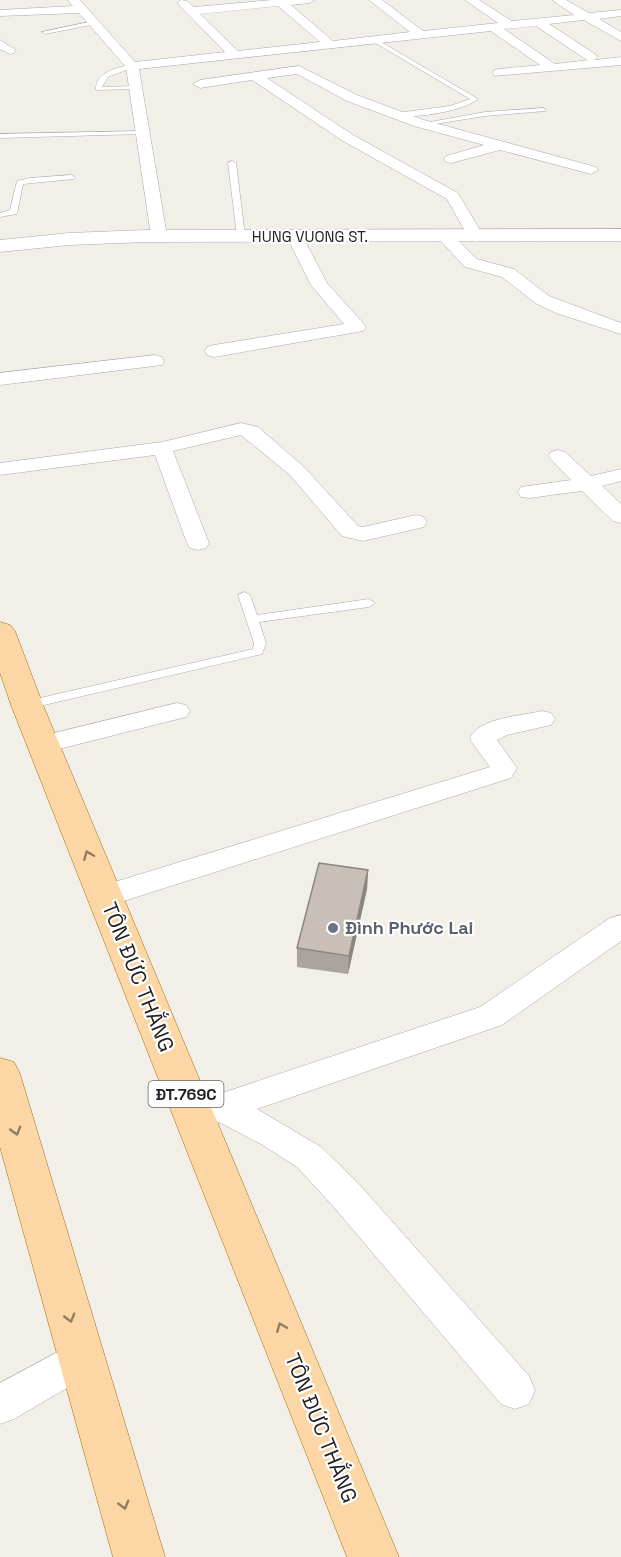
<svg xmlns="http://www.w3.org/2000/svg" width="621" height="1557" viewBox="0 0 621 1557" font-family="'Space Grotesk',sans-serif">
<rect width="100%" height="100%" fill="#f2efe9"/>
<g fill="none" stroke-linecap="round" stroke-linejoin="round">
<defs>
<path id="service" d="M94,21L96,24L45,34L42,32Z
M372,39H376L478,99C462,112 415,118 395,116L397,113L450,106L470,99L372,41Z
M132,64L134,67L108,77L102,87L135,86L137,89L96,90C95,72 117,68 132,64Z
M544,108L546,111L485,116L422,126L419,124L485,112Z
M144,131L146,132L142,134L0,138V134Z
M232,161L236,163L245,236L241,238L237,236L228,163Z
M71,175L75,177L74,179L23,184L17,214L0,217V213L10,210L17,181L30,178Z
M244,592L250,595L257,615L369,599L375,603L369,607L259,622L266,643L262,654L27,709L21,705L27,701L253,649L254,643L238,595Z"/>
<path id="minor" d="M68,0H80L135,62L225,52L179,5L177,3L181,0L187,1L194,7L272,0H315L309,3L291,5L333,41L410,32L369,0H382L423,31L498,23L465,0H479L512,21L574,15L552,0H566L589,13L621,10V16L599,19L621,32V41L584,20L549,24L595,54L597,57L595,60L621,57V65L494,76L493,73L494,70L499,69L540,65L491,31L139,69L167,236L159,241L151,236L126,67L79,13L0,16V10L73,6ZM278,6L320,42L238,51L200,14ZM536,26L587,60H589L555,64L504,29Z
M0,40L16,50L14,53L10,54L0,49Z
M299,66L357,95L424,120L596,167L598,170L591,174L500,150L451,163L446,162L444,159L446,156L484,145L414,126L347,101L297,74L267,78L353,135L458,193L484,237L476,242L470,240L447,199L343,141L252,80L200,88L193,84L200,80Z
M295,232L303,237L327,283L363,323L366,327L363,331L214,357L207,355L205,351L207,347L214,345L344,324L311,285L287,237Z
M445,232L451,234L477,259L514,269L549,296L621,323V334L556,313L537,304L502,277L465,267L437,237Z
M155,355L162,357L164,361L162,365L0,385V373Z
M241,423L258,427L304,467L358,526L363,527L416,515L424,517L427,522L424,527L363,541L342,536L290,475L241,435L173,451L209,543L206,548L198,550L190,548L187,543L155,455L0,475V463L162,442Z
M558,450L565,452L591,476L621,469V481L602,486L621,504V523L613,521L582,491L529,498L521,497L518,492L521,487L571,480L548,456L551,452Z
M177,703L186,705L190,711L186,717L43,753L34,750L30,744L34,738Z
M542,711L551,713L555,719L551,725L507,735L497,740L517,768L511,778L105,907L95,904L90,896L95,888L490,767L471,741L470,737C482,717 521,716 542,711Z
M621,915V941L502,1025L257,1109L321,1147L359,1184L529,1376L535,1390L529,1404L515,1409L501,1404L333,1206L297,1167L261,1144L219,1122L195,1130L183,1126L178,1116L183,1106L480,1007L610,918Z
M82,1339L96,1345L101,1358L96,1371L14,1419L0,1424V1383Z"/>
<path id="tertiary" d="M621,229V241L146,242L69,245L0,252V240L69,233L146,230Z"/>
<path id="primary" d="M0,622L10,625L15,631L43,705L399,1557H347L11,705L0,673Z
M0,1058L14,1062L20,1074L165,1557H113L0,1147Z"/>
</defs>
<use href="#service" stroke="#a9a9a9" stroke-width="1"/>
<use href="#minor" stroke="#a9a9a9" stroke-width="1"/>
<use href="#tertiary" stroke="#a9a9a9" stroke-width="1"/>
<use href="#primary" stroke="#a06b00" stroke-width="1"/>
<use href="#service" fill="#fff" fill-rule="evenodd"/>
<use href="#minor" fill="#fff" fill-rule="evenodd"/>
<use href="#tertiary" fill="#fff" fill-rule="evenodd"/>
<use href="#primary" fill="#fcd6a4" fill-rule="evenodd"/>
</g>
<path fill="#aba49e" d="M368,870L367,889L348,974L297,967V948Z"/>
<path fill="#8b8681" d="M368,870L367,889L348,974L349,956Z"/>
<path fill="#c7bfb8" stroke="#8b8681" stroke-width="1.5" d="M319,863L368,870L349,956L297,948Z"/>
<defs><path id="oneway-chevron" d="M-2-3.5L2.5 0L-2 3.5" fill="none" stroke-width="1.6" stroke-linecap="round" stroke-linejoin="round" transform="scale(1.5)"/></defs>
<g stroke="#8f7c63">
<use href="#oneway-chevron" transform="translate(88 855) rotate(-112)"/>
<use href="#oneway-chevron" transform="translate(16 1131) rotate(74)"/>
<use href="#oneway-chevron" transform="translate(70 1318) rotate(74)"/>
<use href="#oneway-chevron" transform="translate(281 1327) rotate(-112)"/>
<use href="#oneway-chevron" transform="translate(124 1505) rotate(74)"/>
</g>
<circle fill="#6b7280" stroke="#fff" stroke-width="2" cx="333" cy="928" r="6"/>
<g text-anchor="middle" stroke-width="4.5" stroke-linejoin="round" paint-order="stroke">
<g font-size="15" fill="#222" stroke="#fff">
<text x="310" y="242">HUNG VUONG ST.</text>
</g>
<rect fill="#fff" stroke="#646464" stroke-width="1.5" x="148.5" y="1081" width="75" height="26" rx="4.5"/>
<g font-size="16" font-weight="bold" fill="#222">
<text x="186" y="1100">ĐT.769C</text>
</g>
<g font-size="18" font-weight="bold" fill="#5b616d" stroke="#fff" text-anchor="start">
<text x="345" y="934">Đình Phước Lai</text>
</g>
<g font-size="21" fill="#222" stroke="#fff">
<text transform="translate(138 977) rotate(68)" y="7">TÔN ĐỨC THẮNG</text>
<text transform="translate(321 1428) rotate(68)" y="7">TÔN ĐỨC THẮNG</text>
</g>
</g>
</svg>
